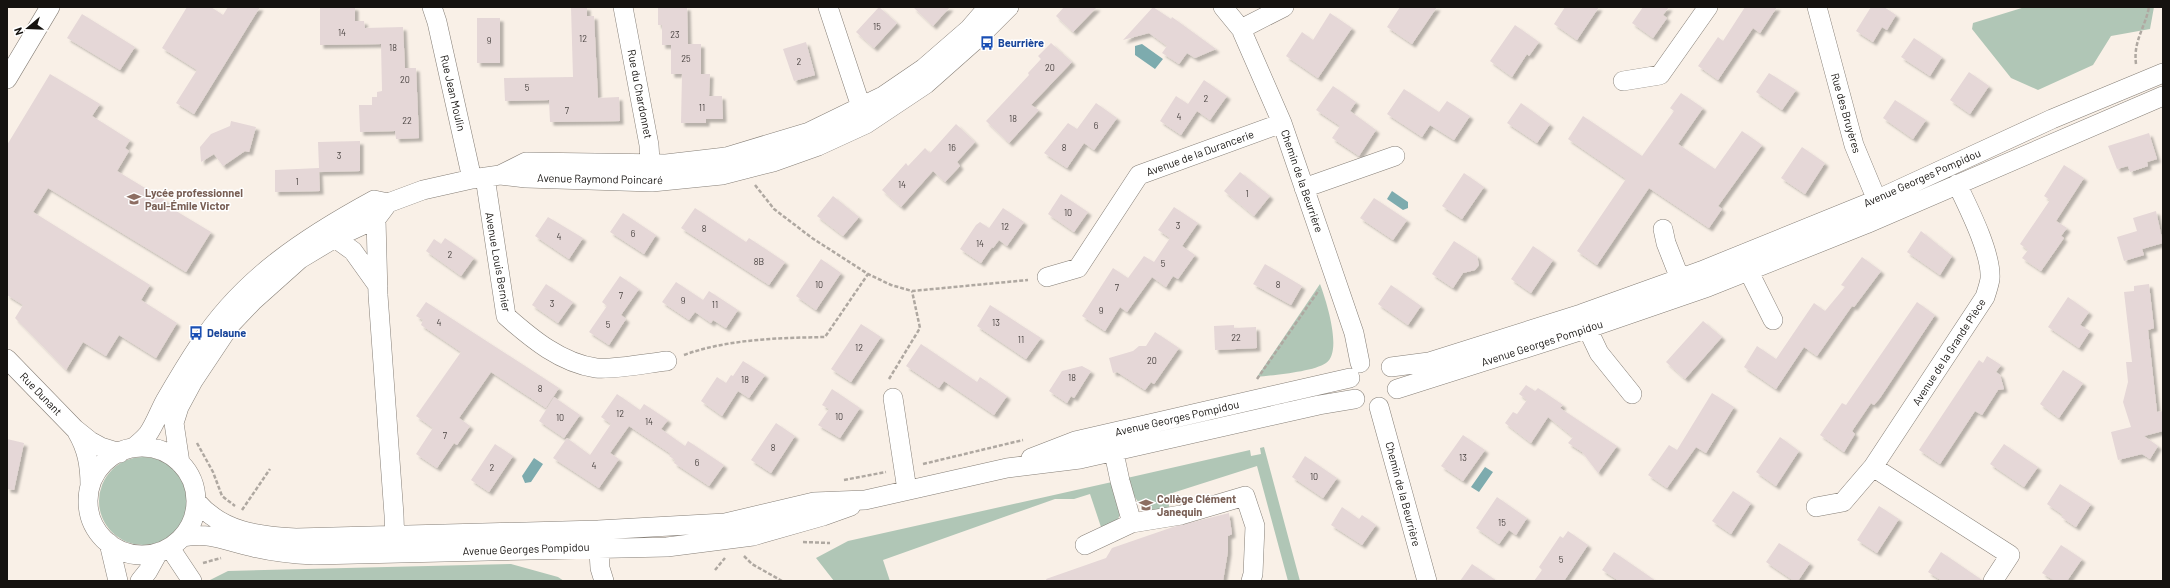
<svg xmlns="http://www.w3.org/2000/svg" width="2170" height="588" viewBox="0 0 2170 588" font-family="Barlow,sans-serif">
<defs>
<filter id="shadow"><feDropShadow dx="3.5" dy="3.5" stdDeviation="1" flood-color="#0004"/></filter>
</defs>
<rect width="100%" height="100%" fill="#f9f0e7"/>
<path fill="#b0c6b6" d="M2025,7H2154L2150,29L2111,36L2093,65L2038,90L2011,78L1972,29L1973,23Z
M1320,284C1326,300 1343,352 1326,363C1313,372 1273,375 1257,377Z
M1264,447L1300,581H1288L1257,466L1166,495L1170,509C1164,509 1156,512 1151,511C1137,508 1131,489 1127,478L1250,450L1251,456L1261,454L1260,448Z
M99 501a44 44 0 1 1 88 0a44 44 0 1 1-88 0Z
M1112,482L1121,512L1118,519L1102,530L1090,494L1074,499H1055L883,560L890,581H834L816,558L848,541Z
M511,564L558,577L564,581H208L228,571Z"/>
<path fill="#7dabae" d="M1142,44L1163,59L1155,69L1135,55V46Z
M1392,191L1408,202V208L1403,210L1387,199Z
M534,458L543,464L531,482L525,483L522,476Z
M1485,467L1493,472L1479,492L1471,487Z"/>
<path fill="#e5d7d7" filter="url(#shadow)" d="M187,7H211L223,15L228,7H260L194,114L176,103L197,70L162,48Z
M320,7H355V21H364L365,28L403,27L405,68H416L419,138L396,139L395,131L360,132L359,105H372V97H377V92L382,91L381,44L320,45Z
M571,7H587V16H594L598,98L619,97L620,121L550,122L549,100L505,101L504,78L573,77Z
M658,7H687L688,44H701V74H710L709,96H722L723,119H706V123H681L682,74H671V45H662V25H658Z
M879,7L897,23L874,48L856,32Z
M913,7H950L933,26Z
M1064,7H1097L1073,32L1056,16Z
M1153,7L1171,19L1172,17L1216,49L1195,58L1187,53L1179,64L1162,53L1167,46L1149,33L1123,40Z
M1400,7H1437L1412,44L1387,27Z
M1565,7H1599L1577,40L1554,24Z
M1643,7H1669L1663,15L1667,18L1653,38L1632,23Z
M1745,7H1777L1760,33L1753,28L1718,80L1698,66L1718,37L1723,41Z
M1871,7H1884L1896,15L1887,30L1882,27L1873,42L1856,31Z
M1330,13L1352,28L1318,78L1286,56L1302,32L1313,40Z
M82,14L135,47L120,70L67,38Z
M477,18H500V63H477Z
M1515,25L1539,42L1529,56L1527,54L1512,77L1490,61Z
M1914,38L1942,57L1930,76L1901,57Z
M806,42L815,75L794,81L783,49Z
M1051,43L1072,62L1031,105L1039,110L1009,143L986,121L1029,75L1028,73L1041,59L1038,56Z
M1969,72L1989,86L1970,114L1950,100Z
M1769,73L1796,90L1782,110L1756,92Z
M50,74L100,104L92,116L130,140L125,148L129,151L117,171L168,202L166,205L211,232L186,272L48,188L33,212L150,285L141,300L177,323L156,358L119,335L106,356L83,342L66,370L15,318L23,305L7,295V145Z
M1204,80L1227,96L1210,120L1197,111L1181,135L1160,121L1176,96L1188,104Z
M1333,86L1356,102L1350,111L1376,130L1359,156L1332,138L1340,126L1316,110Z
M1404,89L1439,112L1447,101L1470,116L1454,140L1430,125L1422,137L1387,114Z
M1681,93L1703,108L1678,144L1715,169L1742,131L1762,145L1718,206L1722,209L1709,228L1649,188L1597,265L1577,251L1626,179L1568,139L1583,116L1642,156L1674,111L1670,108Z
M1895,100L1926,120L1913,139L1883,118Z
M1096,103L1117,118L1094,150L1084,143L1067,168L1044,153L1068,123L1077,129Z
M1521,103L1550,124L1537,143L1507,123Z
M231,121L256,127L249,152L245,151L223,166L214,154L201,162L200,147L211,134L230,126Z
M956,124L975,142L957,162L960,166L945,182L933,171L901,207L882,190L906,163L908,166L925,148L930,153Z
M2149,133L2157,159L2147,162L2148,166L2130,172L2128,166L2117,169L2108,146Z
M360,141V171L319,172L320,191L275,192V170L319,168L318,142Z
M1802,147L1825,163L1805,194L1781,178Z
M2064,165L2084,178L2056,221L2067,228L2061,236L2064,238L2041,271L2022,258L2028,250L2020,244L2050,200L2044,196Z
M1240,172L1270,196L1254,216L1224,191Z
M1464,173L1484,187L1462,219L1442,206Z
M1061,194L1088,212L1074,232L1048,214Z
M833,196L859,217L843,236L817,216Z
M1374,198L1407,220L1393,240L1360,218Z
M1174,207L1198,223L1182,246L1195,255L1178,279L1173,276L1166,287L1152,277L1127,312L1120,307L1105,331L1082,316L1113,268L1128,278L1144,256L1154,262L1170,238L1158,230Z
M695,208L746,242L749,238L785,262L769,285L681,228Z
M1003,208L1024,222L1007,246L999,240L993,248L992,247L981,263L960,249L976,225L980,222L989,228Z
M2156,211L2163,243L2142,249L2144,255L2124,261L2117,237L2137,231L2133,218Z
M623,213L656,235L644,254L610,232Z
M548,217L583,238L569,259L535,236Z
M1921,231L1952,256L1940,275L1907,252Z
M445,238L474,258L461,276L426,251L434,239L441,244Z
M1454,241L1477,256L1479,265L1475,270L1463,273L1453,288L1432,274Z
M1533,246L1553,260L1531,293L1511,279Z
M1862,257L1881,271L1854,307L1852,306L1817,356L1804,347L1776,389L1744,367L1757,346L1776,359L1814,303L1825,311L1845,287L1841,285Z
M821,259L841,273L816,310L796,296Z
M1265,264L1302,286L1291,305L1253,284Z
M620,276L639,289L621,315L626,319L609,345L589,332L607,306L602,302Z
M676,282L703,300L709,291L738,310L726,328L713,320L711,323L695,312L689,320L662,302Z
M546,284L573,302L558,323L532,305Z
M2149,284L2154,328L2148,330L2157,412L2163,411V431L2144,436L2158,446L2150,459L2142,454L2118,460L2111,432L2131,427L2123,402L2128,382L2126,362H2132L2124,292L2134,291V286Z
M1391,285L1421,306L1408,325L1378,304Z
M2068,297L2089,312L2080,325L2090,331L2079,348L2048,327Z
M426,302L559,388L546,408L491,372L459,418L470,426L457,445L454,443L437,468L416,454L433,428L416,416L461,352L421,325L423,320L416,316Z
M1917,302L1935,315L1880,398L1874,405L1871,403L1852,431L1855,434L1844,452L1820,435L1842,403L1846,405Z
M990,305L1041,338L1026,359L977,326Z
M1703,321L1722,337L1685,379L1666,362Z
M861,324L881,337L851,382L831,369Z
M1234,325V328L1256,327L1257,348L1215,350L1214,326Z
M1155,332L1179,348L1154,384L1151,382L1145,390L1117,372L1113,373L1109,358L1133,351L1139,346H1146Z
M921,344L977,382L980,377L1007,396L994,415L944,381L939,388L906,366Z
M1987,356L2001,365L1996,372L2000,375L2004,389L1998,390L1982,415L1975,411L1940,464L1919,450L1979,360L1983,363Z
M743,361L765,375L749,398L738,391L722,416L701,401L717,377L726,383L731,375L733,376Z
M1082,366L1091,371L1074,398L1071,396L1067,403L1049,391L1062,371Z
M2063,370L2083,383L2059,418L2040,404Z
M1526,385L1535,391L1538,388L1563,405L1560,408L1617,446L1598,473L1582,452L1568,443L1573,437L1548,417L1531,443L1505,423L1513,412L1517,414L1527,400L1519,394Z
M832,389L860,408L840,438L818,425L829,409L822,405Z
M1712,393L1734,407L1706,453L1696,447L1667,488L1648,475L1669,445L1677,450Z
M617,394L640,410L644,404L668,420L661,429L685,446L688,441L724,465L709,486L674,463L675,460L669,456L671,454L629,426L610,453L619,459L599,488L553,458L567,438L590,455L611,424L601,417Z
M554,397L580,415L564,438L539,421Z
M776,423L795,436L771,473L751,460Z
M1463,435L1485,450L1463,481L1441,466Z
M1780,437L1799,451L1776,486L1756,472Z
M7,439L24,443L14,490L7,489Z
M495,444L513,456L489,492L471,480Z
M2004,444L2038,467L2024,487L1990,464Z
M1305,456L1337,478L1323,498L1292,477Z
M2060,484L2091,504L2076,527L2061,517L2063,515L2047,504Z
M1733,491L1751,503L1731,534L1712,521Z
M1497,497L1527,518L1516,535L1509,530L1499,544L1476,528Z
M1879,506L1899,519L1877,553L1857,540Z
M1342,507L1359,519L1362,515L1376,525L1362,545L1331,525Z
M1229,513L1232,534L1228,536V551L1223,581H1047L1046,579L1106,558L1112,548L1173,527Z
M1568,531L1588,545L1564,581H1534L1542,570L1539,567L1560,536L1563,538Z
M1779,543L1810,563L1798,581H1794L1766,562Z
M2061,545L2082,559L2067,581H2055L2042,573Z
M1614,552L1656,581H1619L1602,570Z
M1941,552L1982,580V581H1942L1928,572Z
M1472,564L1497,581H1460Z"/>
<g fill="none" stroke-linecap="round" stroke-linejoin="round">
<defs>
<path id="minor" d="M432,7L437,22L472,179
M623,7L649,145L651,177
M828,7L865,119
M1223,7L1241,29L1282,123L1354,333L1360,363
M1817,7L1854,145L1881,210
M1241,29L1284,7
M7,79L50,7
M1623,81L1660,75L1708,7
M500,175L526,162L666,164L726,157L809,132L883,96L924,68L969,29L988,7
M485,177L506,316C532,339 561,363 596,368C612,370 649,363 667,361
M1304,188L1395,156
M376,219L378,295L394,515L395,548
M1663,229L1666,243L1684,289
M335,238L353,251L378,286
M1746,258L1753,280L1773,320
M1047,277L1078,268L1139,175L1282,123
M1582,317L1599,353L1632,394
M7,359L75,429L90,441L101,447L120,453
M1391,367L1429,362L1581,314L1701,271L1876,200L2052,119L2163,73
M1397,389L1586,329L1708,287L1866,224L2163,96
M893,398L907,490
M1379,407L1427,581
M77,432C87,449 90,465 90,486
M1111,439L1120,481L1132,523
M88 501a54 54 0 1 1 108 0a54 54 0 1 1-108 0Z
M133,448C138,444 144,439 148,434C155,424 159,412 165,401C176,382 188,362 200,344C243,278 306,237 374,200L388,203
M1031,458L1075,441L1350,378
M180,463L174,423L179,407L193,381L231,324L253,301L300,259L335,238L376,219L388,203L423,190L472,179L500,175L526,178L652,182L722,175L773,162L818,146L866,124L926,84L979,37L1009,7
M1873,467L1985,297C1987,291 1989,285 1990,279C1992,254 1968,207 1957,184
M196,501C222,532 258,536 296,538L598,530L725,523L814,502L865,500L1007,468L1080,459L1319,405L1355,399
M1816,507L1843,502L1873,467L2010,555L1993,581
M598,535L600,568L604,581
M183,537C213,532 225,541 253,547C273,552 293,554 314,555L667,547L753,536L823,516L851,506
M109,543L118,581
M1085,545L1132,523L1181,515L1245,496L1255,526L1253,574L1251,581
M170,548L192,581
M140,581L148,571L158,553"/>
</defs>
<use href="#minor" stroke="#867f77" stroke-width="20"/>
<path stroke="#afa8a1" stroke-width="2.5" stroke-dasharray="4 2" stroke-linecap="butt" d="M2136,64C2133,41 2145,28 2149,7
M755,185L774,209L812,238L868,274L891,285L912,291L1028,280
M684,355C728,339 778,338 825,337L868,274
M889,379L920,328L912,291
M1257,379L1319,290
M197,443L213,472L222,496L235,506
M923,464L1023,440
M844,480L886,472
M242,510L270,469
M803,542L830,543
M744,556L752,564L782,581
M203,563L221,558
M715,570L725,558"/>
<use href="#minor" stroke="#fff" stroke-width="19"/>
</g>
<defs>
<symbol id="bus-bare" viewBox="-9 -9 18 18"><path d="M-5-6H5V4H4V6H2V4H-2V6H-4V4H-5ZM-3.5-4V0h7V-4ZM-3.5 1.2v1.5H-2V1.2ZM2 1.2v1.5H3.5V1.2Z" fill="#1a4fb4" stroke="#fff" stroke-width="2.5" paint-order="stroke"/></symbol>
<symbol id="school-bare" viewBox="-9 -9 18 18"><path d="M0-5L7-2L0 1L-7-2ZM-4 1L0 2.5L4 1V4Q0 6-4 4Z" fill="#8d6e63" stroke="#fff" stroke-width="2.5" paint-order="stroke"/></symbol>
</defs>
<g fill-rule="evenodd">
<use href="#bus-bare" x="977" y="33" width="20" height="20"/>
<use href="#school-bare" x="124" y="189" width="20" height="20"/>
<use href="#bus-bare" x="186" y="323" width="20" height="20"/>
<use href="#school-bare" x="1136" y="495" width="20" height="20"/>
</g>
<g text-anchor="middle" stroke-width="3" stroke-linejoin="round" paint-order="stroke">
<g font-size="9" fill="#494341">
<text x="877" y="30">15</text>
<text x="342" y="36">14</text>
<text x="675" y="38">23</text>
<text x="583" y="42">12</text>
<text x="489" y="44">9</text>
<text x="393" y="51">18</text>
<text x="686" y="62">25</text>
<text x="799" y="65">2</text>
<text x="1050" y="71">20</text>
<text x="405" y="83">20</text>
<text x="527" y="91">5</text>
<text x="1206" y="102">2</text>
<text x="702" y="111">11</text>
<text x="567" y="114">7</text>
<text x="1179" y="120">4</text>
<text x="1013" y="122">18</text>
<text x="407" y="124">22</text>
<text x="1096" y="129">6</text>
<text x="952" y="151">16</text>
<text x="1064" y="151">8</text>
<text x="339" y="159">3</text>
<text x="297" y="185">1</text>
<text x="902" y="188">14</text>
<text x="1247" y="197">1</text>
<text x="1068" y="216">10</text>
<text x="1178" y="229">3</text>
<text x="1005" y="230">12</text>
<text x="704" y="232">8</text>
<text x="633" y="237">6</text>
<text x="559" y="240">4</text>
<text x="980" y="247">14</text>
<text x="450" y="258">2</text>
<text x="759" y="265">8B</text>
<text x="1163" y="267">5</text>
<text x="819" y="288">10</text>
<text x="1278" y="288">8</text>
<text x="1117" y="291">7</text>
<text x="621" y="299">7</text>
<text x="683" y="304">9</text>
<text x="552" y="307">3</text>
<text x="715" y="308">11</text>
<text x="1101" y="314">9</text>
<text x="439" y="326">4</text>
<text x="996" y="326">13</text>
<text x="608" y="328">5</text>
<text x="1236" y="341">22</text>
<text x="1021" y="343">11</text>
<text x="859" y="351">12</text>
<text x="1152" y="364">20</text>
<text x="1072" y="381">18</text>
<text x="745" y="383">18</text>
<text x="540" y="392">8</text>
<text x="620" y="417">12</text>
<text x="839" y="420">10</text>
<text x="560" y="421">10</text>
<text x="649" y="425">14</text>
<text x="445" y="439">7</text>
<text x="773" y="451">8</text>
<text x="1463" y="461">13</text>
<text x="697" y="466">6</text>
<text x="594" y="469">4</text>
<text x="492" y="471">2</text>
<text x="1314" y="480">10</text>
<text x="1502" y="526">15</text>
<text x="1561" y="563">5</text>
</g>
<g font-size="11" font-weight="bold" fill="#164399" stroke="#fff" text-anchor="start">
<text x="998" y="47">Beurrière</text>
<text x="207" y="337">Delaune</text>
</g>
<g font-size="11" fill="#15120f" stroke="#fff">
<text transform="translate(453 93) rotate(77)" y="4">Rue Jean Moulin</text>
<text transform="translate(640 94) rotate(79)" y="4">Rue du Chardonnet</text>
<text transform="translate(1846 113) rotate(74)" y="4">Rue des Bruyères</text>
<text transform="translate(1200 153) rotate(-20)" y="4">Avenue de la Durancerie</text>
<text transform="translate(1922 178) rotate(-24)" y="4">Avenue Georges Pompidou</text>
<text transform="translate(600 179) rotate(1)" y="4">Avenue Raymond Poincaré</text>
<text transform="translate(1302 181) rotate(71)" y="4">Chemin de la Beurrière</text>
<text transform="translate(498 262) rotate(80)" y="4">Avenue Louis Bernier</text>
<text transform="translate(1542 343) rotate(-18)" y="4">Avenue Georges Pompidou</text>
<text transform="translate(1949 352) rotate(-57)" y="4">Avenue de la Grande Pièce</text>
<text transform="translate(41 394) rotate(46)" y="4">Rue Dunant</text>
<text transform="translate(1177 418) rotate(-13)" y="4">Avenue Georges Pompidou</text>
<text transform="translate(1403 494) rotate(75)" y="4">Chemin de la Beurrière</text>
<text transform="translate(526 549) rotate(-2)" y="4">Avenue Georges Pompidou</text>
</g>
<g font-size="11" font-weight="bold" fill="#785e54" stroke="#fff" text-anchor="start">
<text x="145" y="197">Lycée professionnel<tspan x="145" dy="13">Paul-Émile Victor</tspan></text>
<text x="1157" y="503">Collège Clément<tspan x="1157" dy="13">Janequin</tspan></text>
</g>
</g>
<rect width="2170" height="588" fill="none" stroke="#15120f" stroke-width="16"/>
<g transform="translate(28 28) rotate(251)" stroke="#ffffff" stroke-width="3" paint-order="stroke">
<path d="M0-3L7 15L0 10L-7 15Z" fill="#15120f"/>
<text y="-6" font-size="11" font-weight="bold" text-anchor="middle" fill="#15120f">N</text>
</g>
</svg>
